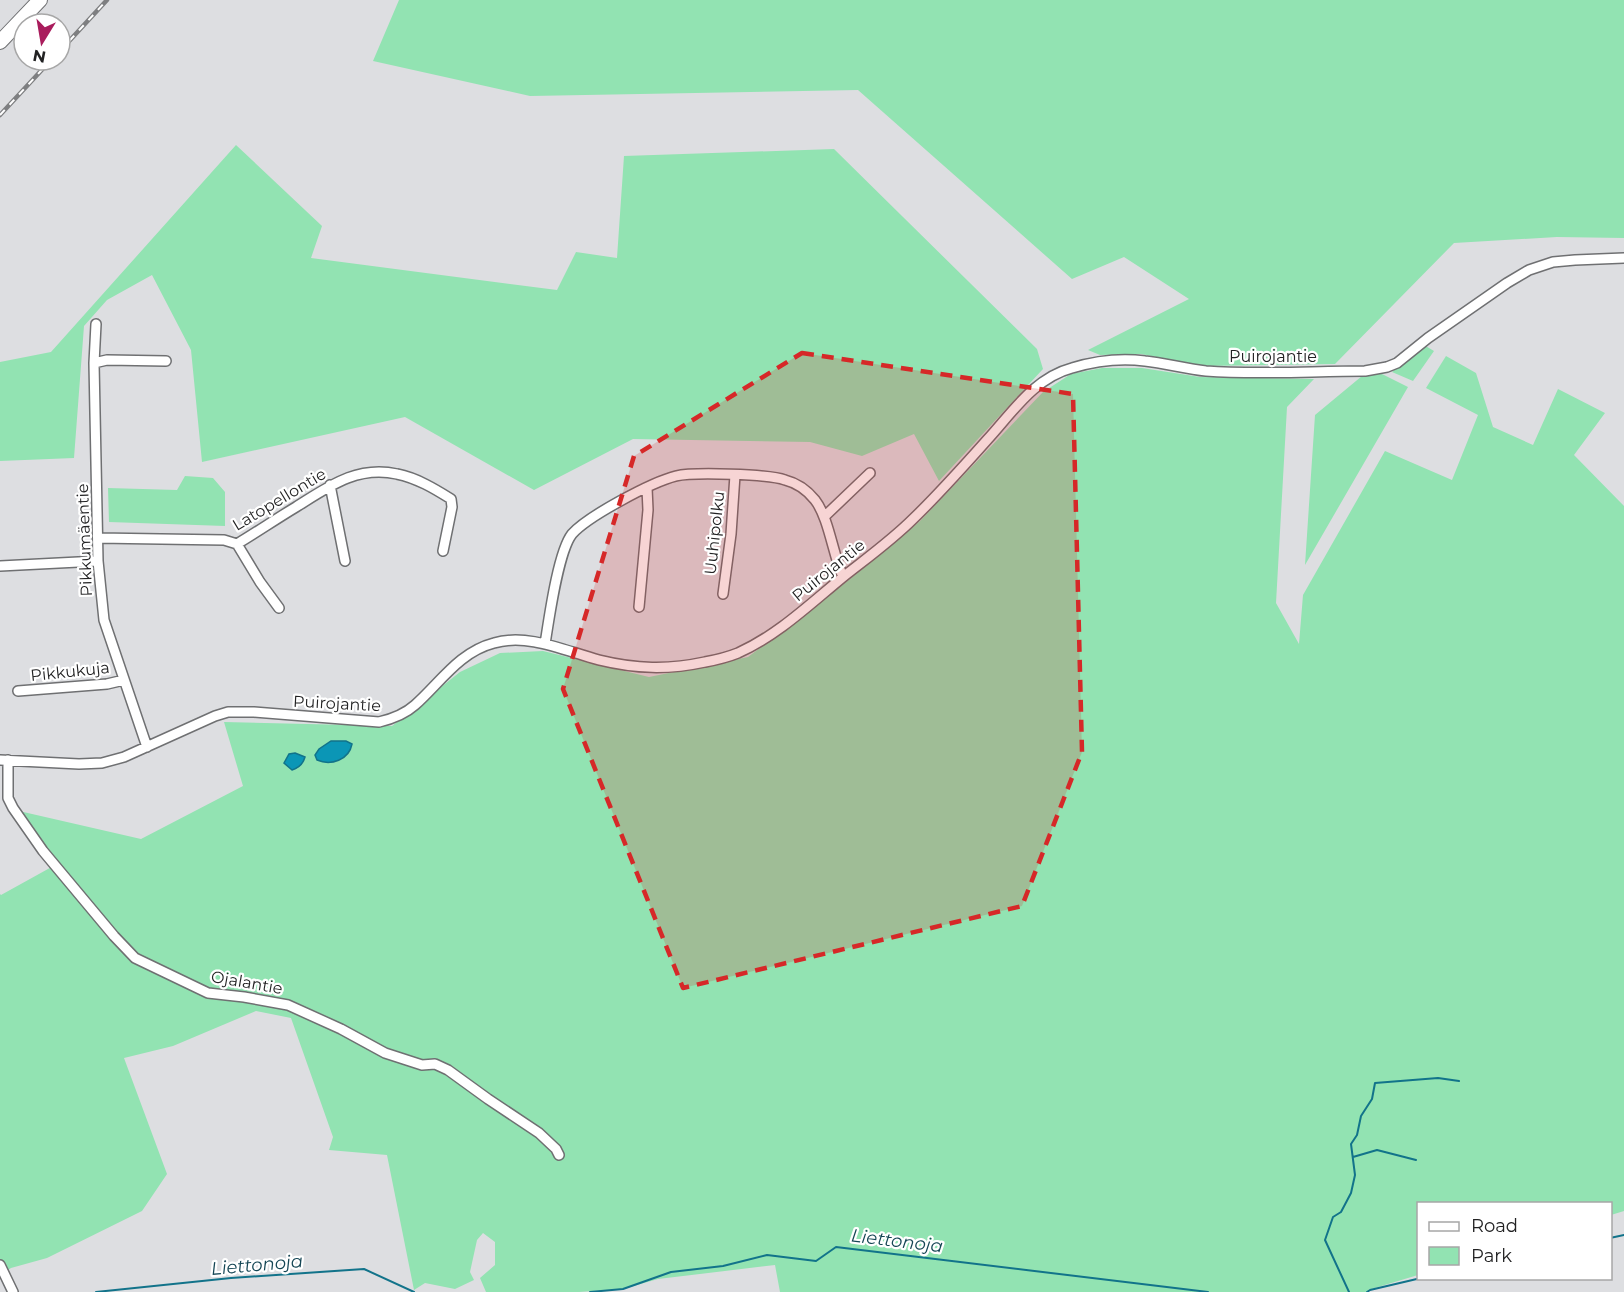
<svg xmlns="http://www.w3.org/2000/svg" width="1624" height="1292" viewBox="0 0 1624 1292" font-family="Montserrat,sans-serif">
<rect width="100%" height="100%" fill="#dddee1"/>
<path fill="#92e3b2" d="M399,0H1624V238L1557,237L1454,243L1335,364L1203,366L1141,354L1100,355L1088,350L1189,299L1124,257L1072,279L858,90L530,96L373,61Z
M236,145L322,226L311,258L557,290L576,252L617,258L624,156L834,149L1037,349L1043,369L939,481L914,434L862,456L810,442L633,439L534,490L405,417L202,462L191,350L152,275L107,300L84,326L74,458L0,461V362L51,352Z
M1424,345L1434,351L1413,381L1392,372Z
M1446,356L1476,373L1493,427L1533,445L1558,389L1605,413L1574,455L1624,506V1211L1611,1215L1610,1204H1418V1275L1368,1290L1369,1292H780L775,1265L658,1279L623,1289L579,1292H486L480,1278L495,1265V1242L483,1233L477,1240L470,1272L474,1280L455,1289L425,1283L414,1290L387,1155L329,1150L333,1137L291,1018L256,1011L173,1046L124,1058L167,1174L142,1211L47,1258L11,1268L0,1275V894L1,895L57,864L19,811L141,839L243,786L224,722L392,726L460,672L500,653L543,651L649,677L748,657L845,583L920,521L1043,392L1071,374L1102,368H1142L1200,377L1314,379L1287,407L1276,603L1299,644L1303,595L1385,451L1452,480L1478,415L1426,388Z
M1380,373L1408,387L1305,565L1315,415L1362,376Z
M185,476L213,478L225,492V526L109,522L108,488L177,490Z"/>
<path fill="#0b96b6" stroke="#12738a" stroke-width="1.5" d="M331,741H346L352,744C349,760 331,766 317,760L315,755L319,749Z
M295,753L305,757C303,764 299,768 292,770L284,763L289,754Z"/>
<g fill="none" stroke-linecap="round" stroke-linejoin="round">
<path stroke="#12738a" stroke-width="2" d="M1353,1157L1377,1150L1416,1160
M1610,1238L1624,1235
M96,1292L231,1278L364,1269L414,1292
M590,1292L623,1289L671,1272L723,1266L767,1255L816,1261L836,1247L1208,1292
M1349,1292L1325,1240L1333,1217L1341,1212L1351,1193L1355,1175L1351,1144L1357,1135L1361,1116L1372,1099L1375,1083L1438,1078L1459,1081
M1367,1292L1370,1290L1421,1278"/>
<defs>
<path id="minor" d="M96,324L94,363L98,561L104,620L147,747
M94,363L107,360L166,361
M330,485L345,561
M824,517L870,473
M98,538L224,540L237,544C257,532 276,519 296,507C328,487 357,465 397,474C417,478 435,489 451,499L452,507L443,551
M237,544L260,582L279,608
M0,566L98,561
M723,594L731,534L735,475
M639,607L648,510L647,488
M545,644C549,619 558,552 572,534C588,516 652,482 676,476C693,472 769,474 785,480C797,483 807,490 815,500C829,518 833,555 843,577
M18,691L107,684L124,680
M0,760L79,764L102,763L124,757L215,716L228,712H254L379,722C392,719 405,714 415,705C440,683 459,652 494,643C528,633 565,651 599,660C636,669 668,670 705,662C716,660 728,657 738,653C778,635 810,604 843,577C867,558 892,540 913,519C939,494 963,467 987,440C1012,413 1034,378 1072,368C1095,361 1121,358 1145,361C1165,363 1186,369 1206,371C1259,375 1312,371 1365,371L1387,367L1397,363L1428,338L1507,283L1529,270L1553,262L1575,260L1624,258
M8,760V798L13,808L43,851L114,936L135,958L208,993L244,997L288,1005L341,1029L385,1053L422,1065L435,1064L448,1070L488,1099L539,1133L556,1149L559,1155
M0,1265L13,1292"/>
<path id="highway" d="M0,42L40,0"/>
</defs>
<use href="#minor" stroke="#6f7072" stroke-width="12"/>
<use href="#highway" stroke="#6f7072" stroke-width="16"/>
<use href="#minor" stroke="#fff" stroke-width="9"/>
<use href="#highway" stroke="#fff" stroke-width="14"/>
<defs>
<path id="rail" d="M60,51L107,0
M0,115L51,60"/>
</defs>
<use href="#rail" stroke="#7e7f81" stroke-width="4.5"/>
<use href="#rail" stroke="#fff" stroke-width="2" stroke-dasharray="7" stroke-linecap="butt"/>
</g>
<path fill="#d62828" fill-opacity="0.2" stroke="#d62828" stroke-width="4.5" stroke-dasharray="12 8" stroke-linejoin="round" d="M802,353L1073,394L1082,752L1022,906L683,988L563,689L634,456Z"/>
<g text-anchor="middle" stroke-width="4.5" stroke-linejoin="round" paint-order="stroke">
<g font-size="16" fill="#222223" stroke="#fff">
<text x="1273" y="362">Puirojantie</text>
<text transform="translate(279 499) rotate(-31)" y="6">Latopellontie</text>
<text transform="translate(714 533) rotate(-84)" y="6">Uuhipolku</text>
<text transform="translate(84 540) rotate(-92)" y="6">Pikkumäentie</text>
<text transform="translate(828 570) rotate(-39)" y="6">Puirojantie</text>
<text transform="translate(70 671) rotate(-6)" y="6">Pikkukuja</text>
<text transform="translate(337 703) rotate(3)" y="6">Puirojantie</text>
<text transform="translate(247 982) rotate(10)" y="6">Ojalantie</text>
</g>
<g font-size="18" font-style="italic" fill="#144554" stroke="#fff">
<text transform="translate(897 1241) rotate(7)" y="6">Liettonoja</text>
<text transform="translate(257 1265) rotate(-5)" y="6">Liettonoja</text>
</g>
</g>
<rect x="1417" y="1202" width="195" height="78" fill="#ffffff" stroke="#a7a7a7" stroke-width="1.5"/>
<rect x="1429" y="1222" width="30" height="9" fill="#ffffff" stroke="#a7a7a7" stroke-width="1.5"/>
<text x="1471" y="1232" font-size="18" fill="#222223">Road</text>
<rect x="1429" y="1247" width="30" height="18" fill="#92e3b2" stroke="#a7a7a7" stroke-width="1.5"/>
<text x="1471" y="1262" font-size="18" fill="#222223">Park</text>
<g transform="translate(42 42) rotate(191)"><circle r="28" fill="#ffffff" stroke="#a7a7a7" stroke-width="1.5"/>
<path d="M0-4.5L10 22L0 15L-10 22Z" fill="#a91c5c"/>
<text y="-9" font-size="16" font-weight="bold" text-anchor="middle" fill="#222223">N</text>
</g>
</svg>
